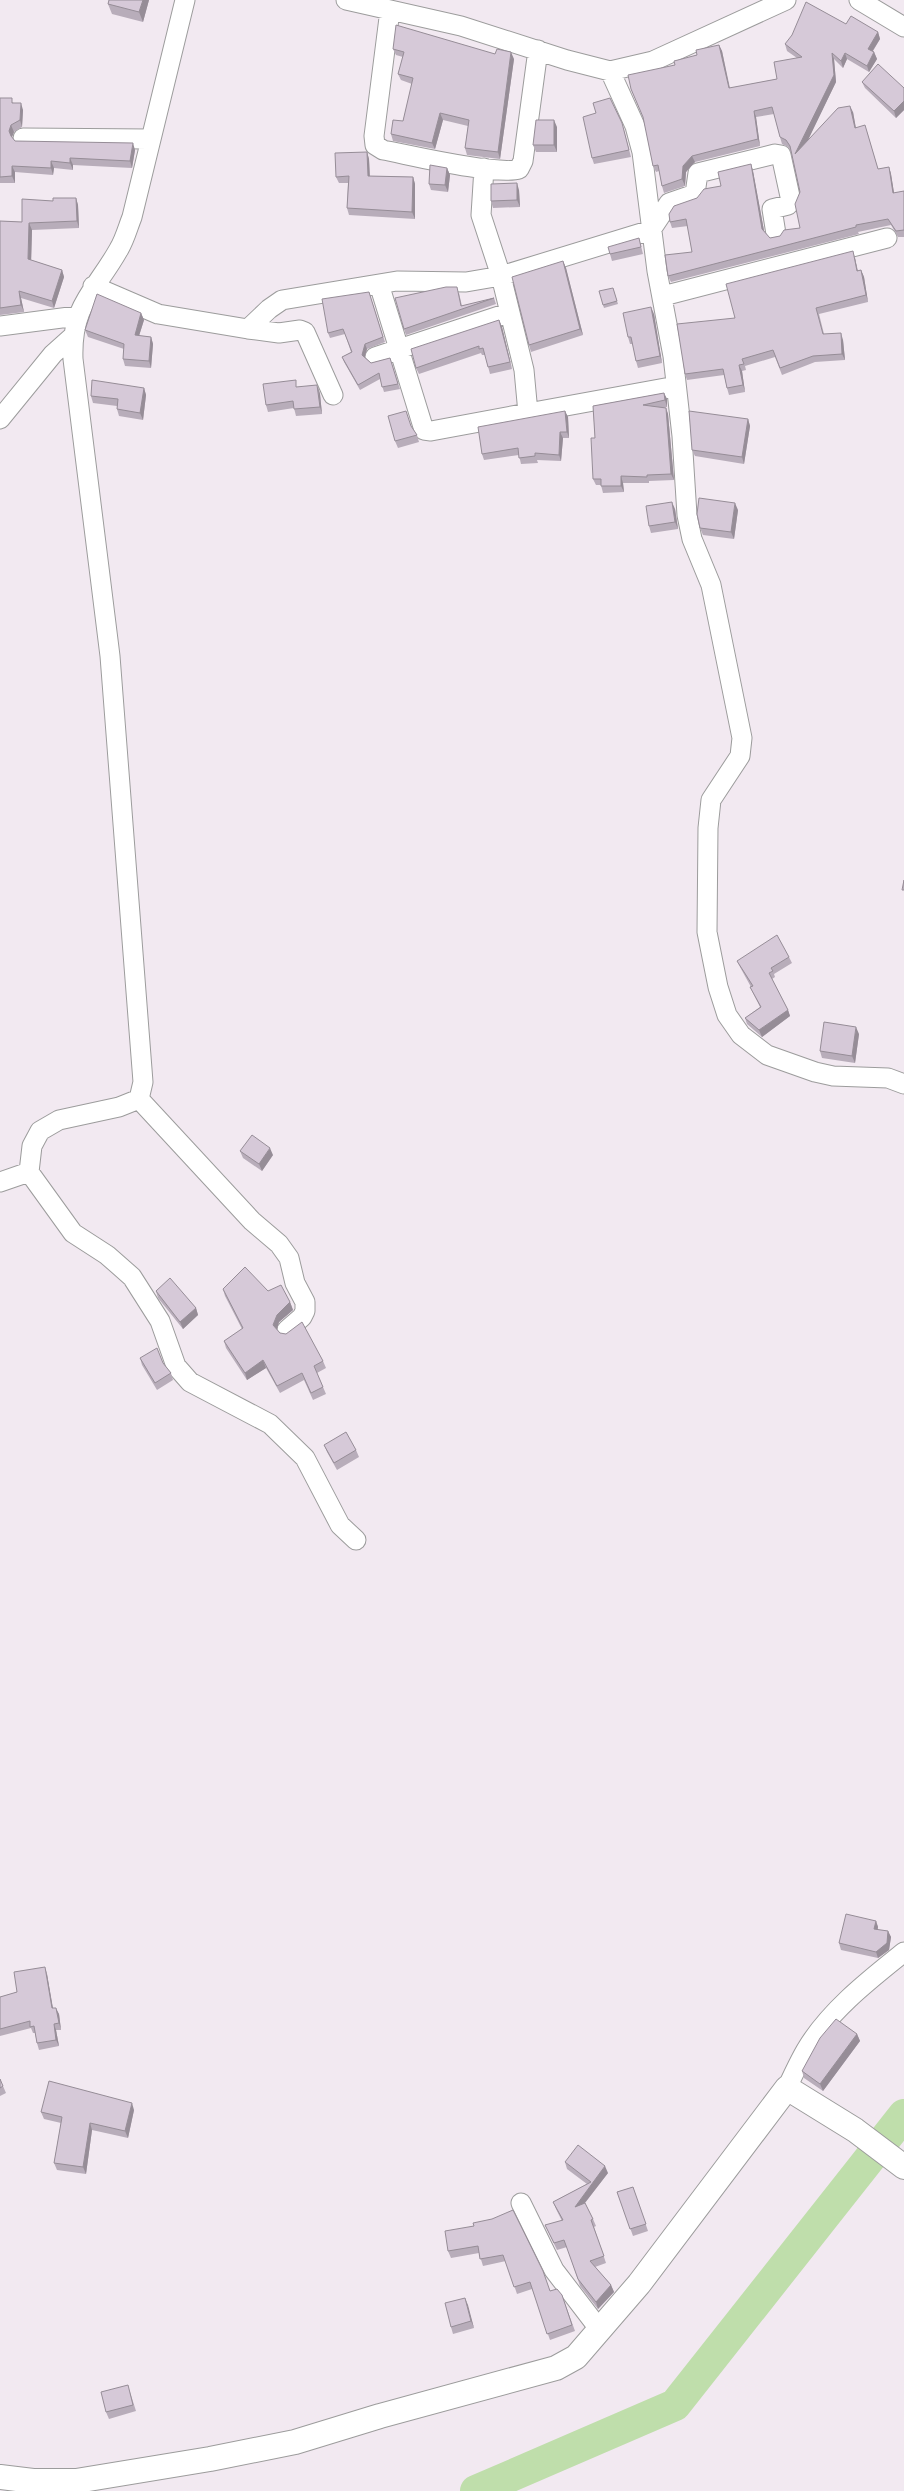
<svg xmlns="http://www.w3.org/2000/svg" width="904" height="2491" viewBox="0 0 904 2491" font-family="'PT Sans',sans-serif">
<rect width="100%" height="100%" fill="#f2e9f1"/>
<g fill="none" stroke-linecap="round" stroke-linejoin="round">
<path stroke="#bfdeab" stroke-width="32" d="M476,2491L675,2405L904,2115"/>
<defs>
<path id="minor" d="M185,0L132,217C128,227 125,239 119,249C95,292 71,304 73,359L110,656L143,1082L139,1099L119,1107L59,1120L40,1131L32,1146L29,1172L73,1233L107,1255L132,1277L160,1321L176,1366L190,1382L270,1424L305,1458L340,1525L356,1540
M346,0L461,26L567,60L610,71L653,61L786,0
M859,0L904,27
M390,10L374,136L375,145L383,150C410,155 497,176 519,169L523,161L538,50
M610,71L635,126L642,152L657,271L673,356L682,436L687,515L692,539L711,585L742,738L740,756L711,800L708,828L707,932L718,987L727,1015L741,1035L767,1055L815,1072L833,1076L888,1078L904,1084
M23,138L149,139
M379,284L424,430L431,431L528,413L524,370L501,276L481,215L484,168
M93,286L158,314L248,329L269,309L282,300L397,281L466,282L501,276L651,230L669,203L695,194L698,173L775,154L781,155L791,201L788,205L772,209L776,234
M663,296L887,238
M0,326L77,316
M248,329L279,333L300,330L305,332L333,395
M375,357L508,313
M528,413L676,386
M0,419L53,354L72,337
M139,1099L252,1221L279,1244L289,1258L295,1283L305,1302V1311L302,1317L287,1330
M0,1182L29,1172
M787,2088C793,2075 799,2062 806,2050C829,2011 869,1980 904,1952
M521,2203L554,2270L600,2330"/>
<path id="tertiary" d="M0,2477L33,2481H76L210,2459L295,2442L380,2416L556,2368L576,2357L639,2284L787,2088L855,2130L904,2167"/>
</defs>
<use href="#minor" stroke="#9c9c9c" stroke-width="21"/>
<use href="#tertiary" stroke="#9c9c9c" stroke-width="26"/>
<use href="#minor" stroke="#fff" stroke-width="19"/>
<use href="#tertiary" stroke="#fff" stroke-width="24"/>
</g>
<path fill="#b8adba" d="M109,0H149L143,22L112,14L108,4Z
M846,24L878,32L880,39L873,51L874,52L877,59L869,72L847,59L843,68L834,59L836,82L807,141L853,112L856,128L867,132L878,169L889,167L891,174L894,193L904,191V237H898L891,225L858,232L859,234L671,282L668,276L692,252L688,226L672,228L670,222L697,198L721,186L751,164L753,171L764,231L770,238L780,236L800,228V192L790,150L788,147L782,144L780,137L774,114L756,117L760,146L695,162L686,172L685,186L664,193L662,186L659,171L656,172L653,166L644,119L631,89L675,65L719,45L722,51L730,88L777,79L797,58L787,51L785,44Z
M393,49L514,59L500,159L467,155L465,148L468,126L443,120L435,149L393,141L391,134L403,121L412,84L401,80L398,74L403,57L396,55Z
M862,82L904,88V110L896,118L865,88Z
M0,98L14,103L23,110L22,127L14,132L12,137L15,141L135,150L132,168L73,165V170L54,168L53,175L15,172V183H0Z
M557,127V152H536L533,145Z
M624,130L631,157L594,164L592,158Z
M367,152L369,159L370,176L413,177L415,184V219L349,215L347,208L348,183H339L336,177Z
M447,168L450,175L448,192L431,190L429,184Z
M519,190L520,207L493,208L491,201Z
M76,198L78,205L79,228L32,230L31,260L62,270L64,277L54,308L21,298L24,312L0,315V221L22,222L53,201Z
M639,238L643,254L612,261L610,254Z
M855,258L858,271L861,270L864,277L868,302L819,314L824,334L843,340L845,360L815,362L782,375L775,357L745,366L746,370L742,371L745,392L729,395L727,388L724,375L687,380L685,374L735,318Z
M563,261L566,268L583,335L531,352L529,345Z
M613,288L618,304L604,308L603,305Z
M369,292L385,342L367,349L365,357L371,363L390,358L400,389L384,392L380,379L360,390L344,362L342,357L351,352L345,334L330,338L328,333Z
M459,293L462,306L494,298L496,304L406,335L404,329Z
M141,313L144,320L139,336L151,337L153,344L151,368L125,366L123,359L124,349L88,337L85,330Z
M654,314L662,363L638,368L636,361L633,344H630L628,337Z
M499,320L502,327L512,369L490,374L485,355H482L481,353L419,374L416,368Z
M298,387H318L320,394L322,414L296,416L294,408L268,412L266,405Z
M144,388L146,395L143,420L119,416L117,409V406L93,403L91,396Z
M664,393L667,399V407L664,408H666L668,414L674,480L649,481V483H623L624,492L603,493L601,485H596L593,479L595,438L593,406Z
M565,411L568,417L569,438H563L561,461L537,460L538,463L521,464L519,455L484,460L482,454Z
M748,419L750,426L744,464L695,456L692,450Z
M411,427L417,435L419,442L398,448L395,441Z
M675,509L678,529L651,533L649,526Z
M738,510L734,539L703,535L700,528Z
M789,957L792,963L774,974L775,977L772,979L788,1010L790,1016L762,1037L747,1024L745,1018L760,1007L750,987H751L740,967L737,961Z
M859,1034L855,1063L822,1058L820,1051Z
M240,1151L273,1155L262,1171L243,1158Z
M223,1289L268,1291L290,1302L293,1310L279,1322L277,1329L280,1333L323,1361L326,1368L317,1373L326,1394L313,1400L304,1380L280,1393L266,1368L247,1380L226,1348L224,1341L242,1329L225,1296Z
M156,1291L196,1308L198,1315L183,1329L158,1298Z
M140,1358L163,1363L171,1373L173,1380L157,1390L142,1365Z
M324,1445L356,1450L359,1457L337,1470L327,1452Z
M876,1921L878,1927V1930L888,1931L891,1937L889,1950L878,1958L841,1950L839,1943Z
M47,1974L53,2008L59,2014L61,2030H56L59,2046L39,2050L37,2043L35,2033H33L31,2028L0,2036V1997L17,1992Z
M857,2034L860,2041L823,2091L804,2078L802,2071Z
M0,2079L6,2093L0,2096Z
M134,2110L128,2138L92,2130L86,2174L57,2170L54,2163L61,2123L44,2119L41,2112Z
M565,2162L608,2173L585,2203L593,2219L596,2226L594,2227L606,2263L595,2267L611,2285L614,2292L598,2309L580,2286L567,2247L557,2250L545,2225L562,2221L556,2209L553,2202L587,2184L567,2169Z
M633,2187L648,2231L633,2236L617,2192Z
M474,2226L550,2291L562,2295L575,2331L550,2340L532,2289L517,2294L506,2261L483,2266L479,2253L451,2258L448,2251Z
M465,2298L474,2328L453,2334L451,2327Z
M130,2392L136,2411L109,2419L106,2412Z"/>
<path fill="#968d97" d="M143,0H149L143,22L139,12Z
M878,32L880,39L870,55L868,49Z
M719,45L722,51L731,95L729,88Z
M511,52L514,59L500,159L498,152Z
M874,52L877,59L869,72L867,66Z
M832,53L834,59L836,82L798,161L795,154Z
M845,53L847,59L843,68L841,61Z
M904,101V110L896,118L894,111Z
M21,103L23,110L22,127L20,120Z
M850,106L853,112L857,135L855,128Z
M754,111L756,117L760,146L758,139Z
M440,113L443,120L435,149L432,143Z
M554,120L557,127V152L554,145Z
M11,125L14,132L12,137L11,136L9,131Z
M133,143L135,150L132,168L130,161Z
M367,152L369,159L370,183L368,176Z
M692,156L695,162L686,172L685,186L682,179L683,166Z
M70,158L73,165V170L70,163Z
M51,161L54,168L53,175L51,168Z
M751,164L753,171L765,236L762,229Z
M12,166L15,172V183L12,176Z
M889,167L891,174L895,199L893,193Z
M447,168L450,175L448,192L445,185Z
M413,177L415,184V219L412,212Z
M517,183L519,190L520,207L517,200Z
M76,198L78,205L79,228L77,221Z
M29,223L32,230L31,266L28,259Z
M853,251L855,258L859,278L857,271Z
M563,261L566,268L583,335L580,329Z
M62,270L64,277L54,308L52,301Z
M861,270L864,277L868,302L866,295Z
M19,291L21,298L24,312L21,305Z
M651,307L654,314L662,363L660,356Z
M141,313L144,320L137,342L135,335Z
M499,320L502,327L512,369L510,362Z
M841,333L843,340L845,360L842,354Z
M151,337L153,344L151,368L149,361Z
M365,344L367,349L364,360L362,355Z
M739,365L742,371L745,392L743,385Z
M318,387L320,394L322,414L320,407Z
M144,388L146,395L143,420L140,413Z
M664,393L667,399V407L665,400Z
M666,408L668,414L674,480L671,474Z
M565,411L568,417L569,438L567,432Z
M748,419L750,426L744,464L742,457Z
M560,432L563,438L561,461L559,455Z
M621,476L623,483L624,492L621,486Z
M672,502L675,509L678,529L675,522Z
M735,503L738,510L734,539L731,532Z
M788,1010L790,1016L762,1037L759,1030Z
M856,1027L859,1034L855,1063L852,1056Z
M270,1148L273,1155L262,1171L259,1164Z
M290,1302L293,1310L279,1322L276,1333L273,1325L277,1315Z
M196,1308L198,1315L183,1329L180,1322Z
M263,1360L266,1368L247,1380L245,1373Z
M876,1921L878,1927L876,1935L874,1929Z
M888,1931L891,1937L889,1950L878,1958L876,1952Z
M45,1967L47,1974L54,2015L52,2008Z
M56,2008L59,2014L61,2030L59,2023Z
M54,2024L56,2030L59,2046L56,2040Z
M857,2034L860,2041L823,2091L820,2084Z
M132,2103L134,2110L128,2138L125,2131Z
M90,2123L92,2130L86,2174L83,2167Z
M605,2166L608,2173L577,2213L575,2207Z
M611,2285L614,2292L598,2309L596,2302Z
M465,2298L468,2305L474,2328L471,2321Z"/>
<path fill="#d6c9d8" stroke="#968d97" d="M109,0H143L139,12L108,4Z
M806,2L846,24L851,16L878,32L868,49L874,52L867,66L845,53L841,61L832,53L834,75L795,154L838,108L850,106L855,128L865,125L878,169L889,167L893,193L904,191V230L896,231L888,219L856,225V227L668,276L665,255L692,252L686,219L670,222L669,214L674,206L697,198L704,189L721,186L718,172L751,164L762,229L770,238L780,236L784,230L800,228L795,204L800,192L790,146L786,140L780,137L772,107L754,111L758,139L692,156L683,166L682,179L662,186L658,165L653,166L643,117L631,89L628,75L675,65L674,61L697,55L696,50L719,45L729,88L777,79L774,62L802,57L785,44L792,35Z
M396,25L495,54L497,49L511,52L498,152L465,148L469,120L440,113L432,143L391,134L393,120L403,121L413,78L398,74L404,52L393,49Z
M878,64L904,88V101L894,111L862,82Z
M0,98H12V103H21L20,120L11,125L9,131L11,136L15,141L133,143L130,161L70,158V163L51,161V168L12,166V176L0,177Z
M610,98L622,123L629,150L592,158L583,117L596,113L593,103Z
M536,120H554V145H533Z
M367,152L368,176L413,177L412,212L347,208L349,176L336,177L335,153Z
M430,165L447,168L445,185L429,184Z
M517,183V200L491,201V184Z
M53,198H76L77,221L29,223L28,259L62,270L52,301L19,291L21,305L0,308V221L22,222V199L53,201Z
M639,238L641,247L610,254L608,247Z
M853,251L857,271L861,270L866,295L816,308L823,334L841,333L842,354L813,356L780,368L773,350L742,359L744,364L739,365L743,385L727,388L723,369L685,374L677,324L735,318L726,284Z
M563,261L580,329L529,345L512,277Z
M446,287H457L461,306L494,298L404,329L395,298Z
M613,288L617,301L603,305L599,291Z
M369,292L383,337L365,344L362,355L371,363L390,358L398,384L382,387L379,373L358,385L342,357L352,352L343,329L328,333L322,299Z
M97,294L141,313L135,335L151,337L149,361L123,359L124,344L85,330Z
M651,307L660,356L636,361L631,337H628L623,313Z
M499,320L510,362L488,367L483,348L479,349V346L416,368L411,349Z
M92,380L144,388L140,413L117,409L118,399L91,396Z
M296,380V387L317,385L320,407L294,409L293,401L266,405L263,384Z
M664,393L665,400L643,405L666,408L671,474L647,475V477L621,476V486H601V479H593L591,438H595L593,406Z
M406,411L411,426L417,435L395,441L388,416Z
M565,411L567,432H560L559,455L535,453V456L519,458L518,448L482,454L478,427Z
M689,411L748,419L742,457L692,450Z
M699,498L735,503L731,532L700,528L697,514Z
M672,502L675,522L649,526L646,506Z
M904,880V890H902Z
M777,935L789,957L771,968L773,971L769,973L788,1010L759,1030L745,1018L761,1007L750,987L753,986L737,961Z
M824,1022L856,1027L852,1056L820,1051Z
M252,1135L270,1148L259,1164L240,1151Z
M245,1267L268,1291L281,1285L290,1302L277,1315L273,1325L280,1333L286,1334L302,1322L323,1361L314,1366L323,1387L311,1393L302,1373L277,1386L263,1360L245,1373L224,1341L243,1328L223,1289Z
M170,1278L196,1308L180,1322L156,1291Z
M157,1348L163,1363L171,1373L155,1383L140,1358Z
M346,1432L356,1450L334,1463L324,1445Z
M846,1914L876,1921L874,1929L888,1931L887,1943L876,1952L839,1943Z
M45,1967L52,2008H56L59,2023L54,2024L56,2040L37,2043L34,2026L30,2027V2021L0,2029V1997L17,1992L14,1972Z
M836,2019L857,2034L820,2084L802,2071L820,2038Z
M0,2079L3,2086L0,2088Z
M49,2081L132,2103L125,2131L90,2123L83,2167L54,2163L62,2117L41,2112Z
M578,2145L605,2166L575,2207L585,2203L593,2219L591,2220L604,2256L590,2261L611,2285L596,2302L578,2279L564,2240L554,2243L545,2225L563,2220L553,2202L591,2182L565,2162Z
M633,2187L646,2224L630,2229L617,2192Z
M513,2210L543,2271L550,2291L557,2289L562,2295L572,2325L547,2334L530,2282L514,2287L503,2255L480,2259L478,2246L448,2251L445,2231L474,2226L473,2223L492,2219Z
M465,2298L471,2321L451,2327L445,2303Z
M128,2385L133,2405L106,2412L101,2392Z"/>
</svg>
